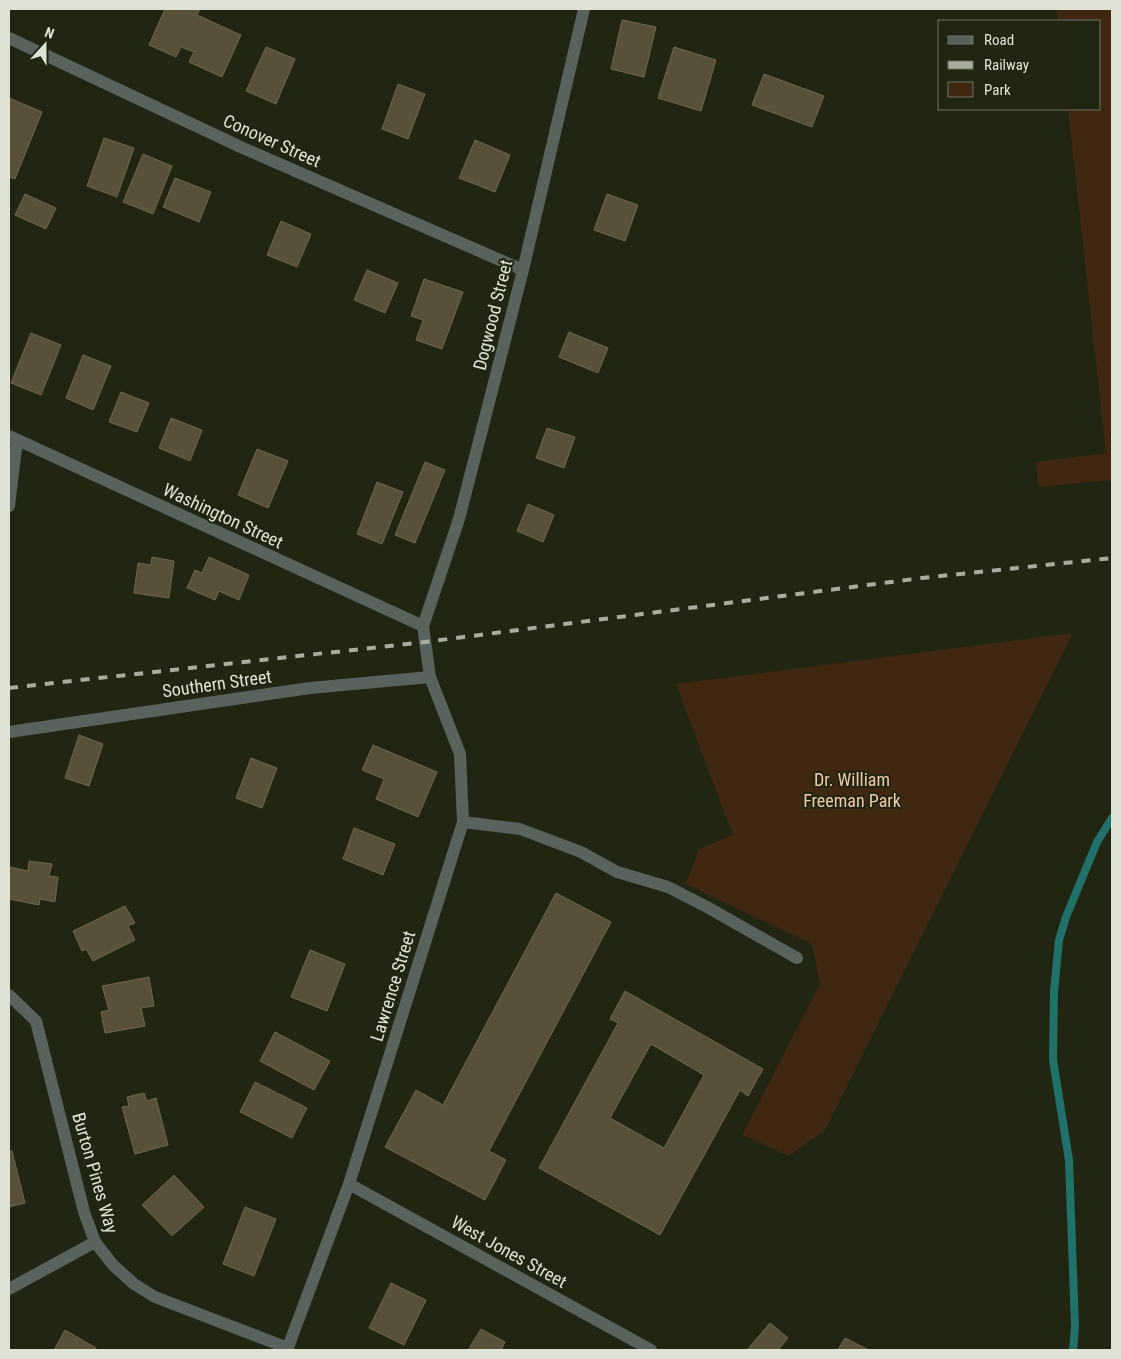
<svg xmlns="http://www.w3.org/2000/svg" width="1121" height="1359" viewBox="0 0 1121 1359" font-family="'Roboto Condensed',sans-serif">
<rect width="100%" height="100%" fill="#202612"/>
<path fill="#402712" d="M1057,9H1112V480L1038,487L1036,462L1106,453L1068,109H1100V21H1058Z
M1073,633L825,1130L789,1156L742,1135L820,984L812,944L686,884L699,849L733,835L676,684Z"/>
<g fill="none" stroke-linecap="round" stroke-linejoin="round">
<path stroke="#21716b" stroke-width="8" d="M1073,1350L1075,1327L1069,1160L1053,1060L1054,992L1059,940L1066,917L1097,842L1112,818"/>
</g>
<path fill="#585039" stroke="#6f6750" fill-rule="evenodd" d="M165,9H200L197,15L241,35L222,77L189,62L194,52L181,47L176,57L149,45Z
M622,20L656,27L644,77L611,69Z
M266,47L295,59L276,104L246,91Z
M674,47L716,60L701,111L658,98Z
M764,74L824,96L812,127L752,105Z
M398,84L425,94L408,139L382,129Z
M9,98L42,112L15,179L9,177Z
M104,138L134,148L117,197L87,186Z
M475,140L510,155L495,192L459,178Z
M143,154L172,166L153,214L123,202Z
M175,178L211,192L199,222L163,207Z
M25,194L56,208L46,229L15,215Z
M607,194L638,205L625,241L594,230Z
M281,221L311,234L297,267L267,255Z
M367,270L398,283L385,313L354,300Z
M424,279L463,292L442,349L416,340L423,320L411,316Z
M569,332L608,348L598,373L559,357Z
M31,333L61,345L41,395L11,383Z
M83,355L111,366L93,410L66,398Z
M121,392L149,403L137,432L109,422Z
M171,418L202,430L190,461L159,448Z
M547,428L575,437L564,468L536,458Z
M257,449L288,461L268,508L238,495Z
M425,462L445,470L415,543L395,535Z
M377,482L403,492L382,544L357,534Z
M528,504L554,515L543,542L517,531Z
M152,557L174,561L169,598L134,593L138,563L151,565Z
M209,557L249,575L239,600L219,591L215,600L187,588L195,570L202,573Z
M79,735L103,744L89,786L65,778Z
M373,745L437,772L418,817L376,799L384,779L362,770Z
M251,758L277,768L262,808L236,798Z
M354,828L395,844L383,875L343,859Z
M29,861L52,864L49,876L58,877L55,902L40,899L39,905L9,899V867L28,871Z
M556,893L611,922L489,1151L506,1160L485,1200L385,1147L416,1090L443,1105Z
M125,906L135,923L128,926L135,940L93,961L86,949L82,951L73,931Z
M310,950L345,964L327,1011L291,997Z
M149,977L154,1006L141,1008L145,1026L105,1033L101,1012L109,1010L102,986Z
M625,991L763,1069L748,1096L740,1090L660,1235L539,1168L618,1023L610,1019ZM651,1044L704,1075L664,1148L610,1118Z
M275,1032L330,1061L314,1090L260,1061Z
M255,1082L307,1108L292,1138L240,1112Z
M144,1093L147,1101L156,1098L168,1145L135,1154L122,1107L129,1106L127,1097Z
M9,1151H12L25,1203L9,1207Z
M174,1175L204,1207L172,1236L142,1205Z
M245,1207L276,1219L254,1276L223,1264Z
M391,1283L426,1300L404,1345L369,1328Z
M770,1323L788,1338L778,1350H747Z
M481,1329L505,1342L501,1350H468Z
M65,1330L96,1348L95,1350H54Z
M845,1338L869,1350H838Z"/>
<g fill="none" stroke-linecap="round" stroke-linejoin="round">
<path stroke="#59635d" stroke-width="12" d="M463,822L520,829L581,852L617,872L668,887L707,907L797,958"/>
<path stroke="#59635d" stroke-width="12" d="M9,38L245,149L523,270
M9,436L423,626
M9,506L17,440
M9,732L310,688L430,677
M9,995L36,1021L84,1212L95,1242L113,1265L134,1284L155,1297L288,1348
M349,1184L651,1350
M9,1289L95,1242
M287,1350L349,1184L463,822L460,754L430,677L423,626L459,519L523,270L584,9"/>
<path stroke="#a8ae9f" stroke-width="4" stroke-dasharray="9 9" stroke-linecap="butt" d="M9,688L425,642L922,578L1112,558"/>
</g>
<g text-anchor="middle" stroke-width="4" stroke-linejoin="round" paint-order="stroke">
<g font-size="18" fill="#dee3d6" stroke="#202612">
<text transform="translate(272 141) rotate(24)" y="6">Conover Street</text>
<text transform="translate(493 315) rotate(-76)" y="6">Dogwood Street</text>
<text transform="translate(223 516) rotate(25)" y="6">Washington Street</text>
<text transform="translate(217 684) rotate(-8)" y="6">Southern Street</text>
<text transform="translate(393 986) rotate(-73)" y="6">Lawrence Street</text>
<text transform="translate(95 1173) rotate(74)" y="6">Burton Pines Way</text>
<text transform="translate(509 1252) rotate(29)" y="6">West Jones Street</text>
</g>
<g font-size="18" fill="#f1c8a9" stroke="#202612">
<text x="852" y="786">Dr. William<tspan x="852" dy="21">Freeman Park</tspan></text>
</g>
</g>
<rect width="1121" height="1359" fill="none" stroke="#dee3d6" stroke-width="20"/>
<rect x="938" y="20" width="162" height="90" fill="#202612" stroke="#6c7260"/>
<rect x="948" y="36" width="25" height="8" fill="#59635d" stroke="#6c7260"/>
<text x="984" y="45" font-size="15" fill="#dee3d6">Road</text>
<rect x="948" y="61" width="25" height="8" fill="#a8ae9f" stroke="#6c7260"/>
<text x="984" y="70" font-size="15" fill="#dee3d6">Railway</text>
<rect x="948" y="82" width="25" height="15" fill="#402712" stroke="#6c7260"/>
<text x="984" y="95" font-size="15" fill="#dee3d6">Park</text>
<g transform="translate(45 45) rotate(21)" stroke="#202612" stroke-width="4" paint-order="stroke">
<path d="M0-4L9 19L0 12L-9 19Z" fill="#dee3d6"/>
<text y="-8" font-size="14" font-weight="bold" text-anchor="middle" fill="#dee3d6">N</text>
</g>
</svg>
